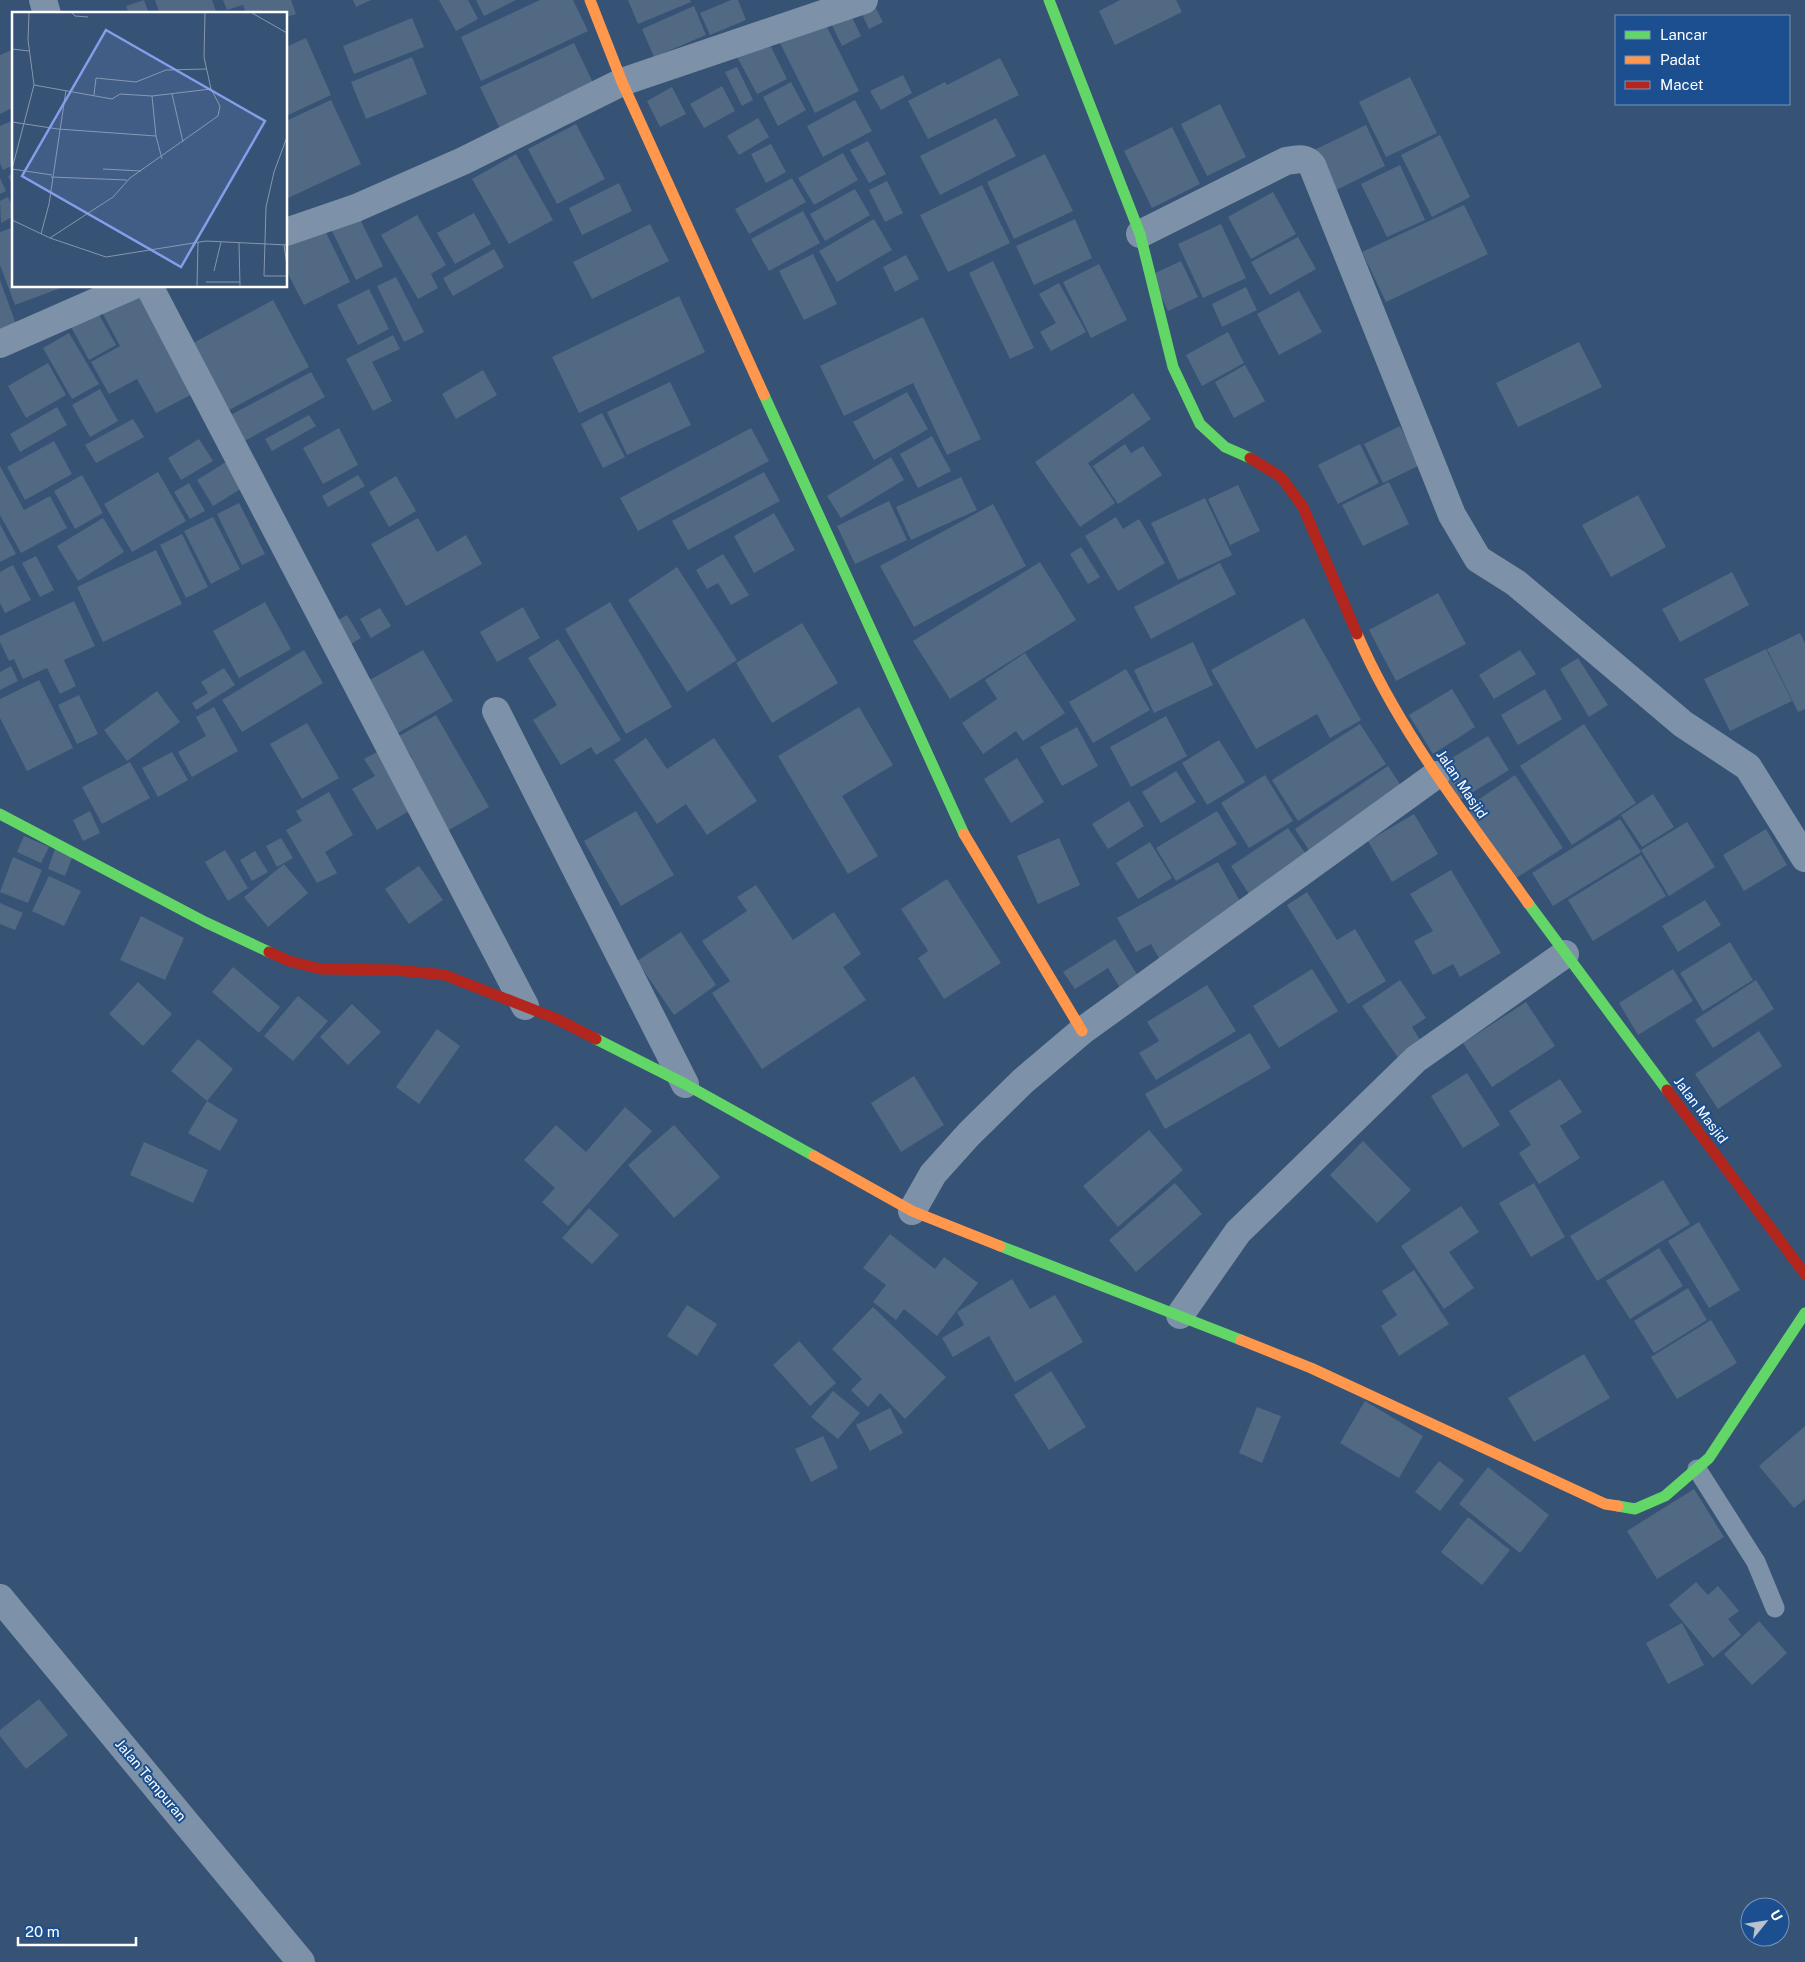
<svg xmlns="http://www.w3.org/2000/svg" width="1805" height="1962" viewBox="0 0 1805 1962" font-family="'Public Sans',sans-serif">
<rect width="100%" height="100%" fill="#365274"/>
<path fill="#526984" d="M144,0L149,14H129L126,6Z
M155,0H212L217,14H160Z
M223,0H291L296,14L286,17V14H246L243,5L227,10Z
M353,0H371L356,7Z
M439,0H468L478,19L456,31Z
M476,0H516L484,16Z
M540,0H573L588,31L481,81L461,37Z
M628,0H690L691,2L638,24Z
M731,0H738L746,20L710,35L700,13Z
M1120,0H1176L1182,12L1115,45L1099,11Z
M872,1L883,22L869,29L859,8Z
M694,6L706,35L654,57L642,29Z
M848,9L861,36L842,46L829,19Z
M412,18L424,47L354,74L343,46Z
M824,21L859,91L815,113L780,43Z
M306,38L331,95L286,116V47Z
M767,39L787,79L757,94L736,55Z
M574,43L596,89L502,133L480,87Z
M14,49V107L0,114V55Z
M412,57L427,94L366,119L351,82Z
M1000,58L1019,95L928,139L908,101L945,82L947,85Z
M737,67L753,100L742,106L725,72Z
M903,75L912,93L881,110L870,91Z
M1410,77L1437,133L1386,157L1359,102Z
M791,82L806,110L778,126L763,97Z
M722,86L735,111L704,128L690,104Z
M672,87L686,114L660,127L647,101Z
M331,100L361,164L286,199V121Z
M855,100L872,131L823,157L807,126Z
M1220,104L1246,157L1207,176L1181,124Z
M758,118L769,137L739,155L727,136Z
M996,118L1016,156L940,195L920,156Z
M14,120V165L3,170L0,163V126Z
M576,124L605,179L557,204L528,149Z
M1366,125L1385,166L1330,193L1310,152Z
M1172,127L1200,184L1152,208L1124,151Z
M1440,135L1470,197L1432,217L1401,155Z
M868,141L886,174L869,183L850,150Z
M771,144L786,172L766,183L751,154Z
M843,153L858,180L814,205L798,178Z
M516,154L553,220L509,244L472,179Z
M1045,154L1073,211L1014,239L987,182Z
M1400,165L1425,220L1387,237L1361,184Z
M14,173V190L8,176Z
M0,178L6,191L0,194Z
M792,178L806,202L749,234L735,209Z
M887,181L903,213L885,222L869,190Z
M619,183L632,211L582,235L569,208Z
M982,185L1010,243L948,272L920,215Z
M855,189L870,215L825,241L810,214Z
M1273,192L1296,234L1251,259L1228,217Z
M8,197L14,209V216L1,223L0,201Z
M1464,205L1488,254L1386,302L1362,252Z
M803,211L820,243L769,271L751,239Z
M474,213L491,244L455,264L437,233Z
M358,215L383,266L356,280L331,229Z
M417,215L446,265L431,274L438,288L418,299L381,235Z
M874,219L892,250L837,282L819,251Z
M1075,219L1092,258L1034,285L1016,246Z
M650,224L669,261L592,299L573,262Z
M1221,224L1246,278L1203,298L1178,244Z
M323,226L350,282L304,305L286,270V243Z
M14,227V286H66L15,305L0,265V232Z
M1298,237L1316,269L1270,295L1251,262Z
M494,249L504,267L453,296L443,278Z
M813,254L837,304L804,320L779,271Z
M906,255L919,279L895,292L883,267Z
M993,261L1034,348L1010,359L969,273Z
M1181,261L1198,297L1168,311L1151,275Z
M1099,264L1127,320L1091,338L1063,282Z
M396,277L424,332L404,342L377,286Z
M0,280L17,327L0,333Z
M1059,283L1086,332L1051,351L1040,332L1056,323L1039,294Z
M139,286L196,392L156,413L137,379L109,394L91,362L120,346L99,307Z
M1246,287L1257,310L1222,327L1212,304Z
M369,289L389,329L358,345L337,305Z
M1299,291L1322,332L1279,355L1257,314Z
M679,296L705,352L579,413L552,357Z
M273,300L309,367L220,415L184,348Z
M97,311L116,345L89,360L70,325Z
M923,317L981,439L947,455L913,383L844,416L820,366Z
M1228,332L1244,363L1202,386L1186,355Z
M69,333L99,384L72,399L43,348Z
M393,335L400,349L372,362L392,401L373,411L346,359Z
M1579,342L1602,387L1518,427L1496,383Z
M48,363L66,395L26,418L8,386Z
M1245,365L1265,401L1234,418L1215,382Z
M483,370L497,395L456,419L442,394Z
M311,372L325,397L237,445L223,419Z
M670,382L691,425L627,455L607,412Z
M100,389L118,421L90,437L72,405Z
M907,392L928,429L874,460L853,422Z
M1133,393L1151,419L1088,463L1115,503L1080,527L1035,462Z
M57,407L67,425L20,452L10,434Z
M602,413L625,457L603,468L581,424Z
M309,415L316,426L272,451L265,439Z
M133,419L144,437L96,463L85,445Z
M1400,426L1420,465L1383,483L1364,444Z
M339,428L358,465L323,484L303,448Z
M751,428L769,461L638,531L620,498Z
M932,436L951,471L918,488L900,454Z
M199,439L213,461L181,480L168,458Z
M54,441L72,474L25,500L7,467Z
M1125,444L1131,453L1143,446L1162,475L1118,504L1093,466Z
M1360,444L1379,483L1338,504L1318,465Z
M234,457L250,483L213,506L197,480Z
M891,457L904,480L841,518L827,496Z
M0,466L24,510L50,496L67,528L21,553L0,515Z
M158,472L186,521L132,552L104,504Z
M764,472L780,501L688,550L672,521Z
M82,475L103,513L75,529L54,491Z
M358,475L365,486L328,507L322,496Z
M396,476L416,511L389,527L369,492Z
M961,477L977,510L911,540L896,507Z
M1389,482L1409,524L1363,546L1342,505Z
M189,483L205,511L190,519L174,492Z
M1238,485L1260,531L1230,545L1208,499Z
M1638,495L1666,547L1611,577L1582,525Z
M1205,498L1232,555L1178,580L1151,523Z
M889,501L907,540L855,564L837,526Z
M239,503L265,554L242,565L217,514Z
M993,504L1026,566L914,627L880,566Z
M774,513L795,550L754,573L734,536Z
M213,517L240,569L211,584L184,531Z
M1116,517L1123,529L1139,519L1165,563L1118,591L1085,536Z
M103,518L124,552L78,581L57,546Z
M418,518L437,552L466,535L482,564L406,606L371,544Z
M0,524L16,554L0,562Z
M182,534L208,587L186,598L160,545Z
M1081,547L1100,577L1088,584L1070,554Z
M156,550L182,604L103,642L77,587Z
M723,554L749,595L731,605L718,583L707,589L696,570Z
M36,556L54,590L40,597L22,563Z
M1040,562L1076,620L950,699L913,641Z
M1220,563L1236,594L1151,639L1134,607Z
M13,565L31,600L5,613L0,603V572Z
M677,567L737,660L687,692L628,600Z
M1732,572L1749,605L1680,642L1662,609Z
M1438,593L1466,644L1396,681L1369,630Z
M74,601L95,646L64,660L76,686L60,694L47,668L23,679L14,659L9,661L0,642V636Z
M265,602L291,649L239,678L213,631Z
M610,602L672,707L626,734L565,629Z
M523,607L540,638L497,662L480,632Z
M380,608L391,626L371,638L360,619Z
M347,615L361,638L342,649L329,625Z
M1304,618L1361,720L1330,738L1317,714L1256,749L1211,670Z
M802,623L838,683L772,723L736,663Z
M1800,633L1805,643V709L1798,712L1767,649Z
M558,639L621,740L596,755L591,747L561,765L533,720L557,705L528,658Z
M1193,642L1213,685L1154,713L1134,670Z
M1766,649L1792,701L1730,731L1704,679Z
M304,650L323,683L242,732L222,700Z
M423,650L453,701L398,733L368,681Z
M1520,650L1536,674L1494,699L1479,675Z
M1025,653L1065,713L1023,741L1016,731L983,754L962,723L997,699L985,680Z
M1578,658L1608,705L1589,717L1560,669Z
M11,666L18,681L0,690V672Z
M224,668L235,685L196,710L192,703L208,693L201,682Z
M1126,669L1150,710L1093,743L1069,702Z
M39,680L73,748L27,771L0,718V699Z
M1452,689L1475,727L1433,754L1409,715Z
M1545,689L1562,719L1518,745L1501,715Z
M157,691L180,722L127,761L104,730Z
M79,695L98,734L77,744L58,705Z
M214,707L238,751L192,777L178,752L206,736L196,717Z
M859,707L893,765L842,796L878,856L848,874L778,756Z
M436,715L489,807L442,834L402,763L412,758L399,736Z
M1166,716L1187,756L1131,787L1110,747Z
M307,723L339,778L302,799L270,744Z
M1360,724L1386,764L1298,821L1272,780Z
M1584,724L1636,803L1572,845L1520,766Z
M1077,727L1098,766L1062,786L1040,747Z
M1488,736L1509,770L1460,800L1439,766Z
M646,738L667,769L714,738L757,801L707,835L686,804L657,824L614,760Z
M1219,740L1245,782L1207,805L1182,763Z
M379,751L414,808L377,830L352,789L375,776L364,759Z
M172,752L188,780L158,797L142,768Z
M1017,758L1044,802L1011,823L984,779Z
M130,762L150,798L102,824L82,787Z
M1388,766L1405,792L1312,855L1295,829Z
M1176,771L1196,802L1161,823L1142,792Z
M1265,775L1293,821L1249,848L1221,803Z
M1515,775L1563,848L1513,880L1466,808Z
M329,792L353,835L325,852L337,873L317,883L286,830L302,821L296,811Z
M1653,794L1674,827L1642,847L1621,815Z
M1129,801L1144,826L1108,849L1092,824Z
M90,811L100,833L83,841L73,820Z
M636,811L674,875L621,906L584,841Z
M1217,811L1237,844L1176,881L1156,848Z
M1414,814L1438,854L1392,882L1368,841Z
M1620,819L1641,852L1553,906L1532,873Z
M1687,822L1715,867L1669,896L1641,850Z
M1288,828L1310,860L1252,899L1231,866Z
M1766,829L1787,865L1744,891L1723,855Z
M24,836L49,847L41,863L17,852Z
M281,838L293,858L277,867L266,846Z
M1059,838L1080,885L1038,904L1017,856Z
M1150,842L1172,878L1138,899L1116,863Z
M55,849L73,855L65,876L48,869Z
M225,850L248,888L228,901L205,862Z
M255,851L268,872L252,881L240,860Z
M1641,855L1666,896L1593,941L1568,900Z
M13,857L42,870L28,903L0,892Z
M1218,862L1245,910L1159,958L1151,944L1136,952L1117,918Z
M284,864L308,893L268,927L244,897Z
M419,866L443,900L409,924L385,889Z
M1451,870L1501,953L1460,977L1453,964L1433,975L1414,941L1433,931L1410,894Z
M49,876L81,891L64,926L32,911Z
M947,879L1001,963L944,999L918,958L928,951L901,909Z
M756,885L793,940L834,912L861,954L843,967L866,1000L762,1069L712,993L730,981L702,941L747,911L737,897Z
M1307,892L1337,940L1355,929L1386,981L1348,1004L1287,905Z
M1705,900L1721,925L1678,952L1662,926Z
M0,903L23,913L15,930L0,924Z
M141,916L184,938L165,980L120,960Z
M681,932L716,985L674,1015L637,961Z
M1115,939L1138,976L1120,988L1108,968L1075,989L1063,972Z
M1730,942L1753,980L1703,1011L1680,973Z
M233,967L280,1007L259,1033L212,992Z
M1312,969L1338,1011L1279,1048L1253,1006Z
M1673,969L1693,1001L1638,1035L1619,1003Z
M1400,980L1426,1018L1412,1027L1422,1043L1399,1059L1362,1006Z
M1756,980L1774,1009L1713,1048L1695,1020Z
M138,982L172,1014L143,1046L109,1014Z
M1207,985L1236,1031L1156,1080L1139,1053L1159,1041L1147,1022Z
M298,996L328,1021L293,1061L264,1036Z
M1526,1002L1555,1046L1492,1087L1463,1043Z
M352,1004L381,1032L348,1065L320,1037Z
M437,1029L460,1046L419,1104L396,1087Z
M1759,1031L1782,1066L1718,1109L1695,1074Z
M1250,1033L1271,1068L1165,1129L1145,1094Z
M198,1039L233,1069L207,1101L171,1071Z
M1467,1073L1500,1125L1463,1148L1431,1096Z
M914,1076L944,1125L901,1152L871,1103Z
M1560,1079L1582,1112L1560,1126L1580,1158L1539,1184L1519,1153L1531,1145L1509,1111Z
M207,1101L238,1120L220,1151L188,1133Z
M625,1107L652,1131L568,1226L542,1202L555,1188L524,1160L556,1125L586,1152Z
M674,1125L720,1177L674,1218L628,1165Z
M1149,1130L1183,1170L1118,1227L1083,1186Z
M1363,1141L1411,1190L1377,1223L1330,1175Z
M144,1142L208,1170L193,1203L130,1175Z
M1663,1180L1690,1224L1597,1281L1570,1236Z
M1175,1183L1202,1214L1136,1272L1109,1240Z
M1534,1183L1565,1237L1531,1257L1499,1203Z
M1461,1206L1479,1232L1449,1252L1474,1288L1444,1309L1401,1246Z
M589,1208L619,1235L592,1264L562,1238Z
M1699,1222L1740,1290L1709,1308L1668,1241Z
M890,1234L935,1269L944,1257L978,1283L937,1336L904,1309L896,1320L873,1302L886,1285L863,1268Z
M1659,1248L1683,1286L1630,1319L1606,1281Z
M1414,1270L1449,1324L1399,1356L1381,1326L1397,1315L1382,1291Z
M1012,1279L1030,1309L1055,1295L1083,1342L1015,1382L989,1336L953,1357L942,1338L964,1325L957,1312Z
M1688,1288L1707,1320L1654,1353L1634,1321Z
M687,1305L717,1324L697,1356L667,1336Z
M873,1307L946,1377L905,1419L880,1393L868,1407L851,1390L862,1379L832,1349Z
M1711,1320L1737,1363L1677,1399L1651,1357Z
M799,1341L836,1383L810,1406L773,1365Z
M1584,1354L1610,1398L1534,1442L1508,1398Z
M1051,1371L1086,1427L1049,1450L1014,1395Z
M833,1391L860,1413L838,1439L811,1417Z
M1365,1401L1423,1436L1399,1478L1340,1443Z
M1257,1407L1281,1416L1262,1463L1239,1453Z
M890,1408L903,1433L870,1451L856,1425Z
M1805,1426V1499L1794,1508L1759,1466Z
M823,1436L838,1468L811,1482L795,1449Z
M1439,1461L1464,1480L1440,1511L1415,1492Z
M1488,1467L1549,1515L1520,1553L1459,1504Z
M1694,1489L1724,1537L1657,1579L1627,1531Z
M1468,1517L1510,1550L1482,1585L1441,1552Z
M1696,1582L1708,1595L1718,1586L1739,1611L1728,1619L1741,1635L1713,1658L1669,1605Z
M1759,1621L1787,1653L1752,1685L1724,1654Z
M1682,1623L1704,1665L1668,1684L1646,1643Z
M39,1699L68,1735L26,1769L0,1736V1730Z"/>
<g fill="none" stroke-linecap="round" stroke-linejoin="round">
<path stroke="#7d92a8" stroke-width="19" d="M1697,1469L1756,1562L1775,1608"/>
<path stroke="#7d92a8" stroke-width="28" d="M43,0L47,14
M286,232L356,208L463,161L622,82L864,0
M1140,234L1286,161C1296,160 1304,156 1312,165L1452,515L1478,559L1516,583L1683,724L1748,767L1805,858
M149,286L525,1006
M0,344L132,286
M496,711L685,1084
M912,1211L933,1174L969,1134L1023,1081L1082,1031L1436,775
M1180,1315L1238,1232L1416,1059L1565,954
M0,1598L301,1962"/>
<path stroke="#63d668" stroke-width="11" d="M1049,0L1140,234L1173,367L1200,424L1225,447L1250,458
M764,395L964,834
M0,814L205,922L269,952
M1528,903L1667,1090
M596,1039L685,1084L814,1156
M1000,1246L1241,1340
M1618,1506L1635,1509L1665,1496L1709,1458L1805,1313"/>
<path stroke="#ff974d" stroke-width="11" d="M590,0L622,82L764,395
M1357,634C1399,732 1467,817 1528,903
M964,834L1082,1031
M814,1156L912,1211L1000,1246
M1241,1340L1311,1368L1605,1504L1618,1506"/>
<path stroke="#b3261e" stroke-width="11" d="M1250,458L1281,477L1303,507L1357,634
M269,952L289,961L321,969L396,970L445,975L557,1019L596,1039
M1667,1090L1805,1274"/>
</g>
<g text-anchor="middle" stroke-width="4" stroke-linejoin="round" paint-order="stroke">
<g font-size="14" fill="#fff" stroke="#1b4f8f">
<text transform="translate(1462 784) rotate(56)" y="5">Jalan Masjid</text>
<text transform="translate(1701 1110) rotate(53)" y="5">Jalan Masjid</text>
<text transform="translate(151 1780) rotate(50)" y="5">Jalan Tempuran</text>
</g>
</g>
<g transform="translate(12 12)">
<rect width="275" height="275" fill="#365274"/>
<path fill="none" stroke="#8697ac" stroke-width="1" d="M60,1L63,4L76,5M240,1L275,21M0,37L17,39M22,73L100,87L108,82L140,84L199,77M160,82L171,130M82,83L84,66L124,70L154,58L194,57M140,84L144,124L150,147M0,110L46,117L144,124M275,125L262,160L254,195L252,264H275M0,157L22,73L16,28L17,1M0,157L40,163M91,157L129,159M39,165L115,168M0,208L38,226L101,185L118,166L206,104L208,94L199,77L192,45L193,1M29,222L37,192L54,78M38,226L94,245L194,229L275,233M227,231L228,274M272,233L275,253M202,259L209,230M194,270H228M185,274L186,230"/>
<path fill="#839eea" fill-opacity="0.15" stroke="#839eea" stroke-width="2.5" d="M94,18L253,109L169,255L10,164Z"/>
<rect width="275" height="275" fill="none" stroke="#fff" stroke-width="2.5"/>
</g>
<rect x="1615" y="15" width="175" height="90" fill="#1b4f8f" stroke="#7695bc"/>
<rect x="1625" y="31" width="25" height="8" fill="#63d668" stroke="#7695bc"/>
<text x="1660" y="40" font-size="15" fill="#ffffff">Lancar</text>
<rect x="1625" y="56" width="25" height="8" fill="#ff974d" stroke="#7695bc"/>
<text x="1660" y="65" font-size="15" fill="#ffffff">Padat</text>
<rect x="1625" y="81" width="25" height="8" fill="#b3261e" stroke="#7695bc"/>
<text x="1660" y="90" font-size="15" fill="#ffffff">Macet</text>
<g transform="translate(1765 1922) rotate(60)"><circle r="24" fill="#1b4f8f" stroke="#7695bc"/>
<path d="M0-4L9 19L0 12L-9 19Z" fill="#b9c2ce"/>
<text y="-8" font-size="14" font-weight="bold" text-anchor="middle" fill="#ffffff">U</text>
</g>
<path d="M18 1937v8h118v-8" fill="none" stroke="#ffffff" stroke-width="2.5"/>
<text x="25" y="1937" font-size="15" fill="#ffffff" stroke="#1b4f8f" stroke-width="4" paint-order="stroke">20 m</text>
</svg>
